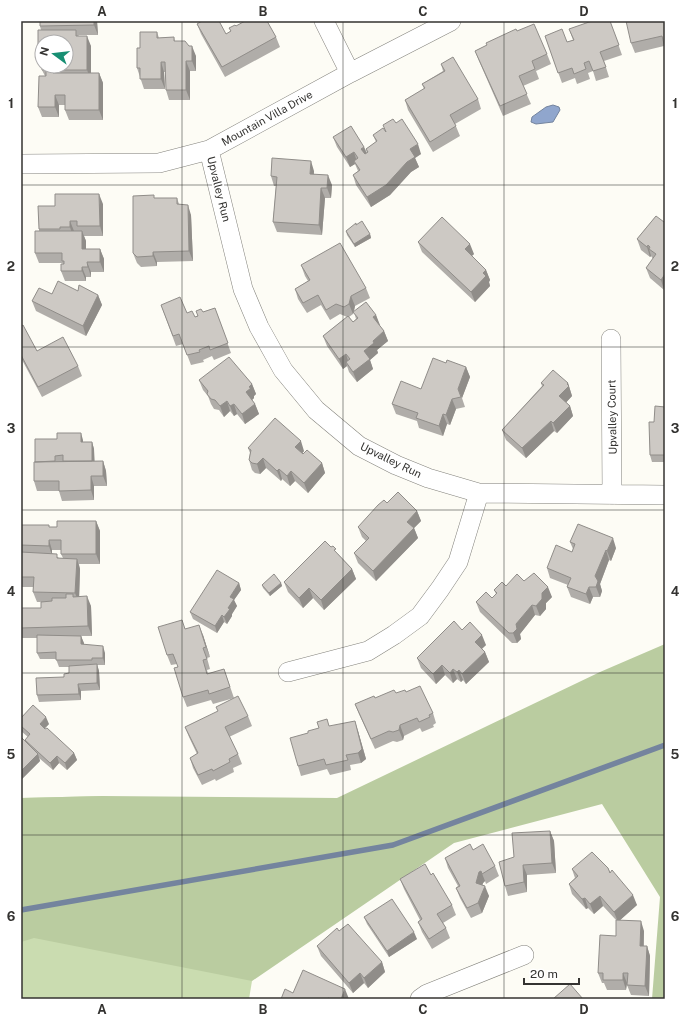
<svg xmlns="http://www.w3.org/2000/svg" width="686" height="1020" viewBox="0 0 686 1020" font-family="'Public Sans',sans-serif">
<rect width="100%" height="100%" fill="#fdfcf5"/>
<path fill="#cadcb0" d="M103,796L252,981L249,999H21V798Z"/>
<path fill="#bacca0" d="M665,644V999H652L660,897L602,804L454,843L252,981L34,938L21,942V798L103,796L337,798L600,672Z"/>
<path fill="#90a6cd" stroke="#74849e" d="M553,105L559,107L560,110L553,122L536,124L531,122L532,117L546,107Z"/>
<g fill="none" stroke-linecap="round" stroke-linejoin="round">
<path stroke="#74849e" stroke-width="5.5" d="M21,910L393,845L665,745"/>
<defs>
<path id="minor" d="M324,21L350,73
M209,150L243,289L259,327L283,370L316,410L359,446L396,465L428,478L479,493L665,495
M21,164L159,163L209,150L350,73L451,21
M611,339L612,495
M288,672L368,651L394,635L420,616L440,589L458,562L479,493
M420,999L427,994L524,955"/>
</defs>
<use href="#minor" stroke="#84837d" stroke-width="20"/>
<use href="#minor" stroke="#fff" stroke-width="19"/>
</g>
<path fill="#b0ada9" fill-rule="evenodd" d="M97,21L98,35H78L91,46V73H99L103,83V120H69L65,110V105H59V117H42L38,107L45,76L42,70L66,66L42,42V65L38,55L41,30L40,26Z
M610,21L622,55L604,61L609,77L596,81L593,71L588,73L590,79L577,84L575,78L562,83L545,36L567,42L573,40L569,29Z
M665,21V48L664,46L635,53L631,43Z
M197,24L226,34L231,31L229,28L236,26L276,37L280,47L225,77L201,34Z
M517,31L547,54L551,64L536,71L539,79L523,86L531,104L503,116L479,61L475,51Z
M157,32L159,38L174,37L175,41L196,56V71H190V100H169L166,90V72H164L165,89H144L137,68L140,48Z
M441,64L478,99L481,109L455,124L460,136L433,152L408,110L405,100L424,89L422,84L443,71Z
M396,123L421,154L415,158L419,167L411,172L390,195L371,207L356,185L353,175L358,171L355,164L350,167L337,147L333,137L364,147L367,153L366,149L376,142L373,135L385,131Z
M314,171V174L332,185L331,198H325L322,235L277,232L273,222L276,186H274L271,176Z
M155,198H177L179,204L191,215L193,261L157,262V266L141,267L137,263L133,253Z
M103,204V236H84L86,241V249H100L104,259V272H91V277H86V281H65L61,271L63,264L62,263H39L35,253L39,231V229L55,206Z
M656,216L664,290L650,278L646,268L653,259L651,256L650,257L641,250L637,239Z
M346,231L370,234L371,238L355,247L347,235Z
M418,242L474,254L472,256L486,270L490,280L489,282L490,286L475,302L422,252Z
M301,265L366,288L370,298L355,306L354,312L376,315L379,325L384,331L388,341L377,350L378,353L370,360L373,369L357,382L349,372L347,366L343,369L327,346L323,336L347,317L340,314L330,320L321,305L307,313L298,299L295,289L308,281L305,276ZM354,312L356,319L353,322L349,317L353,314Z
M78,291L98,295L102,305L86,336L36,311L32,301L52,294Z
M161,305L187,313L195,317L203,312L215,308L231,353L214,360L212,356L203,360L204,362L191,365L183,344L176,346Z
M21,326L37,351L78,366L82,376L42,397L21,358Z
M446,363L466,367L470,377L462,398L465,407L456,409L450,425L447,424L443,436L419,428L417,421L396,414L392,404L421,389Z
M199,380L252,384L256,394L254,396V398L252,400L255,404L259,414L245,424L237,414L234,416L230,411L224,417L219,410L214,409L211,404L208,396L203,390Z
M541,383H568L572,396L566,402L570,406L573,416L557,433L554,431L526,458L506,440L502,430L542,386Z
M665,407V462H652L650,455L654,422Z
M83,440V442H92L94,449V461H103L106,471L107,486H94V500L62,501L59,491H37L34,481L35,462Z
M248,448L304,451L302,454L322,463L325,473L308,493L295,481L290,486L282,479L281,481L266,468L260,474L255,473L252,470L249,460L250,453Z
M387,503L417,511L421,521L414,528L418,538L376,581L358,563L354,553L366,541L362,537L358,527Z
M96,521L100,531V564H79L80,569L79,596L91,606L92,636H81L84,644L105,653V665H97L99,671L100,690L81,691V700L39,702L37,695L69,673V667H59L56,659H40L37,653V638H21V608H41V602H37L33,592V587H22L21,583V525H49V527H57ZM52,550H61V554L63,558H59L52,553Z
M570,542L616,548L611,561L609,560L600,584L602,591L600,597H593L590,604L571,597L567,587L568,585L550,578L547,568L572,552L573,549Z
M338,554L352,569L356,579L324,610L313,598L303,608L288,592L284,582Z
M524,581L552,597L546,603V609L540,616L535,615L520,634L521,639L517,643H512L480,612L476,602L492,598L496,594L494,590L506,586Z
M239,583L241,590L234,600L237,606L232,614V616L227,624L224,622L217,633L193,619L190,612Z
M281,583L282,586L270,596L263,588L262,585Z
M185,629L203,635L210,657L207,658L210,669L207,670L208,674L224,669L234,698L213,704L211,700L187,707L183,697L177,664L171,665L167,655Z
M462,630L486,645L482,649L485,652L489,662L466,684L463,680L461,682L457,679L453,683L445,675L436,684L421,668L417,658Z
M406,692L433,713L436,723L433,725L434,727L422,732L420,728L404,736L403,740L397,742L393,741L375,749L359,714L355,704L396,693Z
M248,716L252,726L229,737L238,754L242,764L233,768L234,772L216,781L215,779L202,785L193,768L190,758L197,754L189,737L185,727Z
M21,718L49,724L44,729L74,753L77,760L67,770L59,763L53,770L39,758L40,761L21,780V737L25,741V740L28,737L21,731Z
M330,726L358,731L366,759L361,763L350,765L351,770L330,775L327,769L301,776L298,766L308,733Z
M550,831L554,841L556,873L527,875V892L508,896L505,886L514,857Z
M473,850L495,866L499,876L486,884L485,881L483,883L482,885L489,896L482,913L471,918L460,898L456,888L458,886L448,868L445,858Z
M608,868L610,872L637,905L620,920L644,931V946H647L650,956L649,996L631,995L627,985L628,983H627L626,990H607L604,983H602L598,973L616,936V920L603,906L594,914L588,908L586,909L572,894L569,884L575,878L572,869Z
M431,875L452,905L456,915L443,923L446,928L450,938L432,949L422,932L418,922L420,920L404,889L400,879Z
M364,917L417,939L389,957L367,924Z
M339,931L382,962L385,972L368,988L364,983L353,993L321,956L317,946Z"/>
<path fill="#908d89" d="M94,21H97L98,35L94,25Z
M87,36L91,46V80L87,70Z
M192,46L196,56V71L192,61Z
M186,61L190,71V100L186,90Z
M161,62L164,72L165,89L161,79Z
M99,73L103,83V120L99,110Z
M55,95L59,105V117L55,107Z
M418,144L421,154L415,158L419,167L411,172L390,195L371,207L367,197L410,149Z
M364,147L368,157L365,159L361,149Z
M354,152L357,162L354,161L355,164L350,167L346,157Z
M311,161L314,171L313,184L310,174Z
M328,175L332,185L331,198L327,188Z
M321,188L325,198L322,235L319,225Z
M99,194L103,204V236L100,226Z
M188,205L191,215L193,261L189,251Z
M70,221L74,231L73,237L70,227Z
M82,231L86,241V259L82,249Z
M370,234L371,238L355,247L354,244Z
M470,244L474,254L468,259L465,249Z
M648,245L651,256L650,257L647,247Z
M100,249L104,259V272L100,262Z
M153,252L157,262V266L153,256Z
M87,262L91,272V277L88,267Z
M82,267L86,277V281L82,271Z
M486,270L490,280L489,282L490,286L475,302L471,292L483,273Z
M665,274V289L664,290L661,280Z
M98,295L102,305L86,336L83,326Z
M351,296L355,306L353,314L349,304Z
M376,315L380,325L377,327L373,317Z
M384,331L388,341L377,350L378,353L370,360L373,369L357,382L353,372L364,351L373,341Z
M346,354L349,364L346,362L347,366L343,369L339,359Z
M466,367L470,377L462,398L458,389Z
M568,383L572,396L563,406L559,396Z
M252,384L256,394L254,396V398L250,402L246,392L249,387Z
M452,399L456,409L450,425L446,415Z
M227,401L230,411L224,417L220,406Z
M234,404L237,414L234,416L230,406Z
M255,404L259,414L245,424L242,414Z
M570,406L573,416L557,433L553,423Z
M443,414L447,424L443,436L439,426Z
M551,421L554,431L526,458L522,448Z
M81,433L83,440V449L81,442Z
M301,441L304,451L299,457L295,447Z
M92,442L94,449L95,468L92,461Z
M263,458L266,468L260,474L257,464Z
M103,461L106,471L107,486L103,476Z
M322,463L325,473L308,493L304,483Z
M279,469L282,479L281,481L277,471Z
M291,471L295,481L290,486L287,476Z
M91,476L94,486V500L91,490Z
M417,511L421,521L414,528L418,538L376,581L373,571L407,522Z
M96,521L100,531V564L96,554Z
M613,538L616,548L611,561L607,551Z
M49,540L52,550V556L49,546Z
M606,550L609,560L600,584L602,591L600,597L596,587L595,576Z
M77,559L80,569L79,603L75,593Z
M352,569L356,579L324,610L321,600Z
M239,583L241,590L234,600L237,606L232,614V616L227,624L224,617L228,608L230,597Z
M281,583L282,586L270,596L269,593Z
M548,587L552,597L546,603V609L540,616L536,606L542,593Z
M589,587L593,597L590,604L586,594Z
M309,588L313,598L303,608L299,598Z
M87,596L91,606L92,636L88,626Z
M532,605L535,615L520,634L521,639L517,643L513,633L516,624Z
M222,615L224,622L217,633L215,626Z
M199,625L203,635L210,657L206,647Z
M482,635L486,645L478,652L475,642Z
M81,636L84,643V650L81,644Z
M103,646L105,653V665L103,658Z
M485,652L489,662L466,684L462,674Z
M97,664L99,671L100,690L97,683Z
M442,665L445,675L436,684L433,674Z
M453,669L457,679L453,683L450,673Z
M459,670L463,680L461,682L457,672Z
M78,684L81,691V700L79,694Z
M46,717L49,724L42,731L40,724Z
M355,721L358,731L366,759L361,763L358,753Z
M400,725L404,736L403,740L399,730Z
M74,753L77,760L67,770L65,763Z
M38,754L40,761L21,780V771Z
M57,756L59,763L53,770L50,763Z
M550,831L554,841L556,873L552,863Z
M523,865L527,875V892L524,882Z
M481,871L485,881L483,883L480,893L476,883L479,872Z
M485,886L489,896L482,913L478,903Z
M633,895L637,905L618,922L614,912Z
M600,896L603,906L594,914L590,904Z
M585,898L588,908L586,909L582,899Z
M641,921L644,931L643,956L640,946Z
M414,932L417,939L389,957L387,951Z
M647,946L650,956L649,996L645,986Z
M382,962L385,972L368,988L364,978Z
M360,973L364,983L353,993L349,983Z
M623,973L627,983L626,990L623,980Z
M345,989L349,999H341Z"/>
<path fill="#cdc9c4" stroke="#908d89" d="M40,21H94V25L40,26Z
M202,21H219L226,34L231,31L229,28L235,25L236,26L245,21H267L276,37L222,67L197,24Z
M592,21H610L619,45L600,52L606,67L593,71L589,61L584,63L586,69L574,74L572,68L558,73L545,36L562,29L567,42L574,40L569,29Z
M626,21H665V44H664L662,36L631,43Z
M534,24L547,54L532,61L535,69L519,76L527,94L500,106L475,51L487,45L486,43L516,29L517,31Z
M38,30H76V36H87V70H42V66H66V42H42V55H38Z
M140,32H157V38L174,37V41H185L189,46H192V61H186V90H166L165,62H161V79H140V68H137V48H140Z
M453,57L478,99L450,115L456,126L430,142L405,100L425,88L422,84L445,71L441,64Z
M46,71H53V73H99V110H65V95H55V107H38L39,76H46Z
M393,119L396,123L402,119L418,144L410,149L415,157L407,162L386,185L367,197L353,175L360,170L354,161L358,158L354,152L346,157L333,137L351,126L364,147L361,149L365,154L368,152L366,149L377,141L373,135L383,128L386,132L383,125Z
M272,158L311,161L310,174L328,175L327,188H321L319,225L273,222L277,177L271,176Z
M55,194H99L100,226H77V221H70V227H60V229H39L38,206H55Z
M154,195V198H177V204L188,205L189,251L153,252V256L137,257L133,253V196Z
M656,216L664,222L665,220V274L661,280L646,268L656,254L649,249L650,247L648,245L647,247L637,239Z
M442,217L470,244L465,249L486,270L483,273L486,276L471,292L418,242Z
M362,221L370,234L354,244L346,231L356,223V225Z
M35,231H82V249H100V262H87L88,267H82V271H61V264H64V261H62V253H35Z
M340,243L366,288L351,296L349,304L344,307L336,304L326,310L318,295L303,303L295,289L310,280L301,265Z
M58,281L78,291L79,285L98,295L83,326L32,301L39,288L52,294Z
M180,297L187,313L192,311L195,317L198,316L196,311L201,309L203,312L215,308L228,343L210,350L209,346L199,350L200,352L187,355L179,334L173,336L161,305Z
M366,302L376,315L373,317L384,331L373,341L374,343L364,351L370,359L353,372L346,362L350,359L346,354L339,359L323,336L348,316L353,322L358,318L353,312Z
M23,325L37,351L63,337L78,366L38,387L21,355V326Z
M229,357L252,384L249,387L251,388L246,392L255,404L242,414L234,404L230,406L227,401L220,406L215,400L211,399L207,394L208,391L199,380Z
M433,358L446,363L447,360L466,367L458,389L461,397L452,399L446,415L443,414L439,426L416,418L418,413L392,404L401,381L421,389Z
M553,370L568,383L567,384L569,386L559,396L570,406L553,423L551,421L522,448L502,430L544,385L541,383Z
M655,406L665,407V455H650L649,422H654Z
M275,418L301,441L295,447L303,454L307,450L322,463L304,483L291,471L287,476L279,469L277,471L263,458L257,464L252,463L249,460L251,450L248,448Z
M57,433H81V442H92V461H63V455L55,456V461L35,462V439H57Z
M103,461V476H91V490L59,491V481H34V462Z
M398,492L417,511L407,522L414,528L373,571L354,553L369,538L358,527L378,505L384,500L387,503Z
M57,521H96V554H61V540H49V546L21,545V525H49V527H57Z
M578,524L613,538L607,551L606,550L595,576L598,581L596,587H589L586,594L567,587L571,578L547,568L556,545L572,552L575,544L570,542Z
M325,541L331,547L333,546L336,549L334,550L352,569L321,600L309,588L299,598L284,582Z
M21,552L57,554V558L77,559L75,593L33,592L34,577H21Z
M217,570L239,583L230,597L234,599L228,608L230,609L224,617L222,615L215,626L190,612Z
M534,573L548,587L542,593V599L536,606L532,605L516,624L517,629L513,633H509L476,602L486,592L492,598L497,593L494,590L502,582L506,586L517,574L524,581Z
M274,574L281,583L269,593L262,585Z
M66,594H73V597L87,596L88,626L21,628V608H41V602L52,601V598H66Z
M182,620L185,629L199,625L206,647L203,648L207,659L203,660L207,674L224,669L230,687L209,694L208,690L183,697L174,668L178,667L173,654L167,655L158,627Z
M454,621L462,630L470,622L482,635L475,642L485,652L462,674L459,670L457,672L453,669L450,673L442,665L433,674L417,658Z
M37,635L81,636V644L103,646V658H92V660H56V652L37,653Z
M97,664V683L78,684L79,694L37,695L36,678L64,677V674L69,673V666Z
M420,686L433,713L429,715L430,717L419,722L417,718L400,725L399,730L393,732L389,731L371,739L355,704L374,696L375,698L394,690L396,693L405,690L406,692Z
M238,696L248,716L225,727L238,754L229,759L230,762L213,771L212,769L198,775L190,758L198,753L185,727L218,711L216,707Z
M33,705L46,717L40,724L45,729L47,728L74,753L65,763L57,756L50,763L25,740L30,734L21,726V718Z
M327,719L329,726L355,721L362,749L358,753L346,755L348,760L326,765L324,759L298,766L290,738L308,733V731L319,728L317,722Z
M21,737L38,754L21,771Z
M550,831L552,863L523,865L524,882L505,886L499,862L514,857L512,833Z
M470,844L473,850L483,844L495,866L482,874L481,871L479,872L476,883L485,886L478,903L467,908L456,888L460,886L445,858Z
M592,852L608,868L610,873L612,870L633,895L614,912L600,896L590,904L585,898L582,899L569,884L578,876L572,869Z
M425,864L431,875L433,873L452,905L437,914L446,928L429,939L418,922L422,919L400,879Z
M392,899L414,932L387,951L364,917Z
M616,920L641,921L640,946H647L645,986L627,985L628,973H623V980H603V973H598L600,935L616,936Z
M348,924L382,962L364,978L360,973L349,983L317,946L337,928L339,931Z
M303,970L345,989L341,999H330L328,998L327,999H281L285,989L293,993Z
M570,984L583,999H553Z"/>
<path fill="none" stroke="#343331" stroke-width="1" stroke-opacity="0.55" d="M182,21V999M343,21V999M504,21V999M21,185H665M21,347H665M21,510H665M21,673H665M21,835H665"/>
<g text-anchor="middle" stroke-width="3.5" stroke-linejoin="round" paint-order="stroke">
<g font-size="11" fill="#343331" stroke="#fff">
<text transform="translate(267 118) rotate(-29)" y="4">Mountain Villa Drive</text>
<text transform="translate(219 189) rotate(76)" y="4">Upvalley Run</text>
<text transform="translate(612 417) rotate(-91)" y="4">Upvalley Court</text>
<text transform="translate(391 460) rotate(26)" y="4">Upvalley Run</text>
</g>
</g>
<rect width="686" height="1020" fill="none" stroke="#ffffff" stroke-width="44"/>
<g transform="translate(54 54) rotate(285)"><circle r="19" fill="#ffffff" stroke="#aeadad"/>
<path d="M0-3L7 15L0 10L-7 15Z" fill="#178f73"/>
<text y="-6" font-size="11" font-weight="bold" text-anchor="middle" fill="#343331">N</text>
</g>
<path d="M524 978v6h55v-6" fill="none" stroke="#343331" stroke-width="2"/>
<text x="530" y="978" font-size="12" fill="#343331" stroke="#ffffff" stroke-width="3" paint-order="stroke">20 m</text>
<rect x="22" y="22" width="642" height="976" fill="none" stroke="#343331" stroke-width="1.5"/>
<g font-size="13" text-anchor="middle" font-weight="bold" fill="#343331">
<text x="102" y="16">A</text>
<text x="263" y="16">B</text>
<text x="423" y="16">C</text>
<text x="584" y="16">D</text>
<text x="11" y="108">1</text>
<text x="675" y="108">1</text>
<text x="11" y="271">2</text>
<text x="675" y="271">2</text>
<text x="11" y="433">3</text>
<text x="675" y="433">3</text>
<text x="11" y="596">4</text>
<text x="675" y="596">4</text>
<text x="11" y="759">5</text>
<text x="675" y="759">5</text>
<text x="11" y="921">6</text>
<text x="675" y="921">6</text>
<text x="102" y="1014">A</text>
<text x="263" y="1014">B</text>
<text x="423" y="1014">C</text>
<text x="584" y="1014">D</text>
</g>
</svg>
